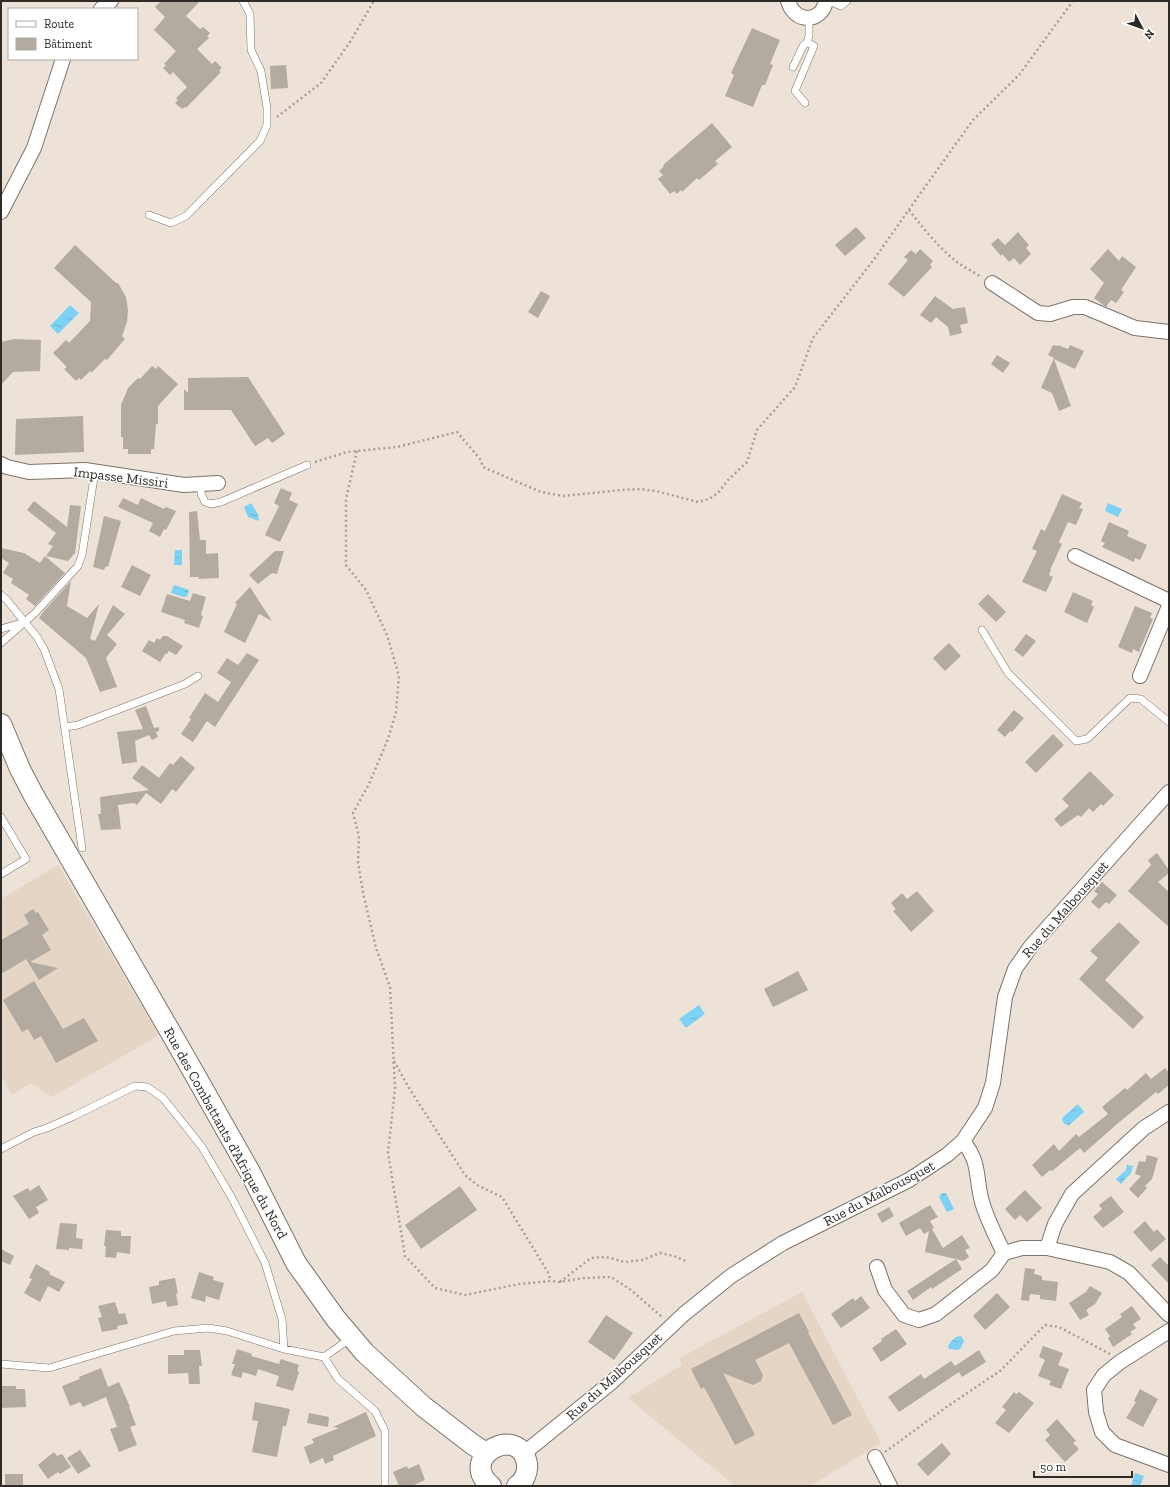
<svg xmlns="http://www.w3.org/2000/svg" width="1170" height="1487" viewBox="0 0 1170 1487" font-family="'Zilla Slab',serif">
<defs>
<pattern id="water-ripples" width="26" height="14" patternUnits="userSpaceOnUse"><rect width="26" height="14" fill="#7dd1f5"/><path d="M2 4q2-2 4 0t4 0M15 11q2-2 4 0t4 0" fill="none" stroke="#6cb4d2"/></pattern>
</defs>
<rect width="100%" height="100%" fill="#ece2d7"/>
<path fill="#e4d5c4" d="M58,865L159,1035L52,1097L31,1083L12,1095L1,1075V899Z
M802,1292L881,1443L810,1486H735L628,1398L682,1365L680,1358Z"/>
<path fill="url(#water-ripples)" d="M70,305L79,313L58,334L50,326Z
M251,503L258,514L259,521L248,517L244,507Z
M1108,503L1122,509L1118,517L1105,511Z
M175,550H182V565H174Z
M174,585L189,590L187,596L184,597L171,593Z
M699,1005L705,1014L686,1028L679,1019Z
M1078,1104L1084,1112L1068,1126L1066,1124H1064L1062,1118Z
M1127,1165L1133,1166L1131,1173L1121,1184L1116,1179L1126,1170Z
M942,1193H946L954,1209L947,1212L939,1197Z
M961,1336L964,1341L961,1348L958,1350L949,1349L948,1346C951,1341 955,1336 961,1336Z
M1135,1473L1144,1476L1140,1486H1131Z"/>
<path fill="#b3aaa0" d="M161,1H200L186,16L200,29L203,27L210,33L207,36L209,38L197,49L212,64L215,61L222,68L219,71L221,72L186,108L185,107L182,109L175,103L178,100L176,98L187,87L173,72L170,75L163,68L166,65L164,64L176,51L154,30L165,17L155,7Z
M752,28L780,40L770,64L773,65L765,85H762L753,107L725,96L734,75L731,73Z
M286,65L288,88L271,89L270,66Z
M712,123L732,147L715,161L718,164L699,180L697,178L682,192L681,190L677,194L674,191L670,194L658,179L663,175L659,171L664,166L663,165Z
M856,227L866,238L845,256L835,245Z
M1018,232L1029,245L1026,248L1031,254L1020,265L1014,258L1009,262L1002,254L1001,256L991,244L998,238L1005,245Z
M75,245L116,283H118L126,297L128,310L127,322L122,336L125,339L107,360L105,359L91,373L90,371L81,380L79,378L76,381L64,369L67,367L53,353L66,340L69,343L90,321L91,302L54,268Z
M920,249L933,261L930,265L932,267L904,297L888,284L908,260L904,257L911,250L916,254Z
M1108,249L1119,261L1122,256L1136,267L1121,290L1124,292L1116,303L1111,300L1106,307L1094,298L1104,283L1090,269Z
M541,291L550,296L538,318L528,312Z
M935,296L953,309L965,307L968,323L960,325L962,333L950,336L948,327L936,317L931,323L920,315Z
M14,339L41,340L40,371L13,372L1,385V342Z
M1053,345L1058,346V345L1068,349L1070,345L1084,351L1075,369L1054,359L1071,406L1059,411L1052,393L1041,388L1054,358L1048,355Z
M997,355L1010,363L1003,373L991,364Z
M152,366L156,369L158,366L178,384L158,406V424H156L154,449H151V454H128V449H123V437H121V405L128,388L138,378L140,379Z
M248,377L285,434L272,443L268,438L255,446L231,410H184V389L188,393V378Z
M83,416L84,452L15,455L16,419Z
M281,488L292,493L289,500L298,504L280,542L265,535L279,506L274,503Z
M1062,494L1082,503L1079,508L1083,509L1076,525L1068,522L1059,542L1062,544L1050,570H1051L1049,575L1053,577L1046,592L1022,582L1037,551L1032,549L1041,529L1045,531Z
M123,498L138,505L141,498L164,509L166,507L176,511L166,530L164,529L160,537L149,531L153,523L118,507Z
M34,501L67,527L70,505L81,506L75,553L68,561L46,556L53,546L48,544L56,533L27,510Z
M197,511L200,540H206V554L218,553L219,578L198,579L199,577H190L189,512Z
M104,516L121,521L108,567L106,566L104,570L93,567Z
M1109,522L1129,531L1127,536L1147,545L1140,560L1135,558L1134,562L1102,547L1105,543L1101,541Z
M1,548L24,553L40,563L45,556L65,573L35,606L26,599L29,595L11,583L13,579L3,573L9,563L1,558Z
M275,551H284L277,574L272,573L258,584L249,575Z
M132,565L151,575L140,596L121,587Z
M71,581L67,606L87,618L99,604L90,639L95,641L113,605L125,614L107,635L117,644L106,658L117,687L100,692L86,658L39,618L43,612Z
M250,587L272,621L259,614L245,643L224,632L237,604L235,603Z
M1073,592L1093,601L1091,605L1094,607L1087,623L1064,612Z
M193,593L206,597L201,615L203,616L199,628L184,623L185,620L161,612L167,594L190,601Z
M988,594L1006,612L996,622L978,604Z
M1135,606L1152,613L1150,618L1153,619L1139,652L1133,649L1132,653L1118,647Z
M1026,634L1036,641L1023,657L1014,650Z
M163,636H167L183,646L176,655L169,651L167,654L166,653L160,662L142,651L149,640L154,643L157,638L160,640Z
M949,643L961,656L945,671L933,658Z
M247,653L259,660L215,727L207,721L193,742L181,734L191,719L189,718L205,693L218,702L231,682L217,673L227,658L238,665Z
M146,706L154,728L159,727V731L156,732L158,737L152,740L149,735L135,741L137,762L122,764L117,732L143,729L135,710Z
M1014,710L1024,718L1012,732L1010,731L1005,737L997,730Z
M1053,734L1064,745L1036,773L1025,762Z
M181,756L195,768L176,792L172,789L161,804L146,793L137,805L134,803L118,805L121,829L101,830L98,814H101L100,797L149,790L132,778L142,765L159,778L170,763L173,765Z
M1090,771L1114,795L1103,806L1101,804L1093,812L1089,808L1081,817L1078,815L1061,827L1054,819L1069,806L1062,799Z
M1157,853L1169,870V873L1158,882L1169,892V927L1128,891L1151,865L1148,860Z
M1102,882L1117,895L1109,904L1106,902L1099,909L1091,902L1098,894L1094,891Z
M917,891L934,911L911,932L893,911L896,909L891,903L902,893L907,899Z
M33,909L36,913L38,912L49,930L42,935L51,950L30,962L58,968L39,980L26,959L1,974V940L29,924L24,915Z
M1119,922L1140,942L1105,980L1144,1017L1133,1029L1079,979L1098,958L1090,951Z
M798,971L808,990L773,1007L764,989Z
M34,981L63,1029L84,1018L98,1041L56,1063L41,1036L34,1040L28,1029L22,1032L3,1000Z
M1165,1068L1169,1073V1085L1158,1094L1156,1092L1117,1124L1084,1153L1080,1148L1052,1171L1050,1170L1042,1177L1032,1165L1054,1144L1059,1151L1076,1134L1079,1137L1108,1114L1102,1107L1125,1088L1127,1090L1146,1073L1151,1079Z
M1147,1155L1158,1158L1152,1179L1145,1186L1147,1188L1138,1198L1129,1189L1141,1176L1135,1174L1139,1161L1145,1162Z
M39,1185L48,1200L36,1207L39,1213L29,1219L13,1196L28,1188L30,1191Z
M460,1186L477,1210L421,1249L405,1225Z
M1025,1190L1042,1208L1027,1222L1020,1215L1015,1220L1005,1209Z
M1111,1196L1124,1212L1103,1228L1093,1217L1102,1209L1099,1205Z
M930,1205L938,1217L930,1221L934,1228L932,1229L943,1248L962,1235L970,1248L965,1250L969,1257L963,1261L956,1259L962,1269L932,1289L931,1287L913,1300L907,1291L956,1259L925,1252L929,1231L924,1234L920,1228L906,1236L899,1223Z
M889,1207L894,1216L882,1223L877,1214Z
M1145,1221L1154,1232L1157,1229L1166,1239L1151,1252L1133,1232Z
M60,1223L77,1224L76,1238L83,1239L82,1249L69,1248V1250L56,1249Z
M106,1230L121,1231V1236H131L130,1254L117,1252L116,1258L105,1257L106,1246H104Z
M1,1249L14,1256L10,1265L1,1261Z
M1160,1257L1169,1266V1284L1151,1265Z
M36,1264L50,1272L49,1274L65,1282L59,1292L48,1286L40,1302L24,1293L32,1279L29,1278Z
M1025,1268L1035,1269L1034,1274L1042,1276V1280L1058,1282L1056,1301L1040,1299V1295L1030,1294L1029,1301L1021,1300Z
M199,1272L214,1277L213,1280L224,1283L219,1300L206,1296L205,1302L191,1298Z
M175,1278L178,1294L176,1293L178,1305L167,1307L166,1301L152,1304L149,1287L159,1285V1281Z
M1090,1286L1102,1293L1095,1304L1086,1310L1089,1315L1080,1320L1069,1303L1086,1292Z
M997,1293L1010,1307L985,1330L973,1316Z
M861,1296L870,1308L841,1328L831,1314L853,1298L855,1301Z
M115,1302L119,1314L125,1313L128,1324L117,1326L118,1329L102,1332L98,1318L102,1317L98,1306Z
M1132,1306L1141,1319L1133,1324L1136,1328L1130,1332L1132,1334L1113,1347L1108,1338L1110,1336L1105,1329L1122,1317L1120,1314Z
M799,1313L809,1332L808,1333L852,1415L833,1425L789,1343L755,1360L763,1375L761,1381L753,1385L723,1373L755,1435L735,1445L704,1387L701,1389L691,1369Z
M606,1315L633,1333L614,1360L588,1342Z
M896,1329L907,1344L881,1362L872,1348L882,1341L881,1339Z
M1043,1346L1063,1353L1058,1365L1069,1369L1061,1389L1049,1385L1051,1381L1038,1376L1045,1360L1039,1357Z
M237,1349L252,1354L251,1356L279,1364L281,1359L299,1365L297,1371L299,1372L293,1391L276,1386L279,1376L258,1369L256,1376L243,1372L241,1378L231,1375L235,1364H232Z
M184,1350H200L202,1366H199L200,1384H189L188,1373L168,1374V1355H184Z
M979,1350L986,1362L962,1377L959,1372L899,1412L888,1397L921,1374L924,1379L951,1361L955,1366Z
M101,1368L108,1387L119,1382L130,1407H129L136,1425L130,1427L137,1445L119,1452L110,1429L117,1427L106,1397L83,1407L80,1402L70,1406L62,1386L80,1379L79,1377Z
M1,1386H16V1389H25L26,1407L1,1408Z
M1140,1389L1158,1399L1143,1427L1126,1418L1136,1402L1134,1401Z
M1014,1392L1016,1394L1019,1392L1034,1403L1009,1433L995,1423L1006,1410L1002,1407Z
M255,1402L290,1409L286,1426H283L277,1457L252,1452L258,1421L252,1420Z
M366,1412L376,1436L333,1456L334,1460L325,1464L323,1458L310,1464L304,1447L314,1443L312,1439L339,1428L333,1427Z
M309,1413L329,1417L328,1427L307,1423Z
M1057,1419L1076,1441L1073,1443L1079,1449L1065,1462L1045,1440L1050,1435L1046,1430Z
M942,1443L951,1454L928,1476L917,1464Z
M80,1450L91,1466L78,1474L67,1458Z
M54,1452L57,1456L62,1454L71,1467L60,1474L58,1472L48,1479L38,1465Z
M419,1464L425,1480L412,1486H399L393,1472L407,1466L408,1469Z
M5,1474H23V1485H5Z"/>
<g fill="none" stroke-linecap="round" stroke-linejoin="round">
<defs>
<path id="service" d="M829,1L841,6L847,1
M793,67L803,46L807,42
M805,103L795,91L814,46L807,42L809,36V18
M149,215L171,223L186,216L260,141L267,125V108L261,71L251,50L250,14L243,1
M201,484V494L205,502L211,504L221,502L307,465
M1,595L6,599L37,637L44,649L59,689L82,848
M1,629L21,623
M982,630L1008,673L1076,741L1087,739L1130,698L1141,699L1169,722
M1,643L35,613L78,566L82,555L95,471
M65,727L78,725L185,684L198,676
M1,817L26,859L1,874
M1,1149L34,1132L47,1128L74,1116L135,1086L147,1087L163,1098L202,1147L232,1198L265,1263L282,1319L284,1349
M351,1338L324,1357L338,1379L375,1411L385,1431V1486
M1,1364L49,1368L174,1331L208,1328L227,1331L284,1349L324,1357"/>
<path id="minor" d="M788,1C794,23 821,24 826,1
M101,9L111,1
M1,212L34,148L63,59
M992,283L1038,313L1050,314L1073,307H1085L1135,328L1169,332
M1,464L7,467L29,472L85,470L184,485L218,483
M1075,556L1169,601
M1140,676L1169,606
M963,1141C981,1164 975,1176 982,1202C987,1219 996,1237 1004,1253L1022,1248H1047L1110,1262L1129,1273L1169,1315
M1047,1248L1055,1224L1072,1194L1144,1128L1169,1112
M877,1267L885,1290L904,1315L919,1320L936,1314L992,1270L1004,1253
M1169,1331L1120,1362L1104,1375L1094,1390L1096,1412L1102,1432L1115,1445L1169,1465
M523,1454L613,1381L684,1314L731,1276L783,1243L909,1180L947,1155L963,1141L985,1108L993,1083L1005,997L1015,969L1031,946L1169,792
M875,1457L890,1486"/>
<path id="secondary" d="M1,724L20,769L33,794L186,1059L250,1172L296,1263L336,1319L365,1353L424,1407L472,1444L486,1453
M491,1486C456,1457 520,1422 527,1464C528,1473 524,1481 517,1486"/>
</defs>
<use href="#service" stroke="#7c736a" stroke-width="8"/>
<use href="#minor" stroke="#7c736a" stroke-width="16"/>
<use href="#secondary" stroke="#7c736a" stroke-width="22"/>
<path stroke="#a8a198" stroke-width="2.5" stroke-dasharray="2 3" stroke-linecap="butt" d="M277,117L321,83L350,42L374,1
M909,210C923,228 939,248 957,262C965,268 974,272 981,277
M357,451L346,499V565L366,590L387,635L399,676L396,712L388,739L369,784L353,813L359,836L358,863L364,897L376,948L390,987L395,1088L388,1153L405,1256L435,1288L465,1295L519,1284L550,1281L559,1282L585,1278L611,1277L631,1290L662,1317
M315,462L347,452L397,447L457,432L480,459L483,467L541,492L563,496L621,490L640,489L656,491L698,502L709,499L718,493L728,480L747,462L757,430L795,387L813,338L875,258L915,201L973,120L1019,75L1073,1
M394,1061L409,1088L465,1175L477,1185L502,1197L549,1274L550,1281
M560,1282L591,1258L606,1257L625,1262L642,1260L660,1253L674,1256L688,1262
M885,1452L948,1406L1000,1371L1045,1325L1059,1327L1110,1354"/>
<use href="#service" stroke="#fff" stroke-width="7"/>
<use href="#minor" stroke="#fff" stroke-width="14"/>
<use href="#secondary" stroke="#fff" stroke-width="20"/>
</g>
<g text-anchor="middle" stroke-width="3" stroke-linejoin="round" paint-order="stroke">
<g font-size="14" fill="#2e2b27" stroke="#fff">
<text transform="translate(121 477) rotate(7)" y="5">Impasse Missiri</text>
<text transform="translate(1065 909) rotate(-49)" y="5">Rue du Malbousquet</text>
<text transform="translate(226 1133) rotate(61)" y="5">Rue des Combattants d'Afrique du Nord</text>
<text transform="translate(879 1193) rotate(-28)" y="5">Rue du Malbousquet</text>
<text transform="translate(614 1376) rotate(-42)" y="5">Rue du Malbousquet</text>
</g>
</g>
<rect width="1170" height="1487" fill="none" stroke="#2e2b27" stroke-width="4"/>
<rect x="8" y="8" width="130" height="52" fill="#ffffff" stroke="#abaaa9"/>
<rect x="16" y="21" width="20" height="6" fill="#ffffff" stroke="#abaaa9"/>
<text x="44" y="28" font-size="12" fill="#2e2b27">Route</text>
<rect x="16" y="38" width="20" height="12" fill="#b3aaa0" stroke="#abaaa9"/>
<text x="44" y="48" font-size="12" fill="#2e2b27">Bâtiment</text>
<g transform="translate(1142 28) rotate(131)" stroke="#ffffff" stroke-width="3" paint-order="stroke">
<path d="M0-3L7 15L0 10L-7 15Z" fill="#2e2b27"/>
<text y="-6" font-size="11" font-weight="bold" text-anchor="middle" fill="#2e2b27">N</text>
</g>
<path d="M1034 1471v6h98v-6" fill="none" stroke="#2e2b27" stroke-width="2"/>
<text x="1040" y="1471" font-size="12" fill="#2e2b27" stroke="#ffffff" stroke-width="3" paint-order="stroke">50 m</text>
</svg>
